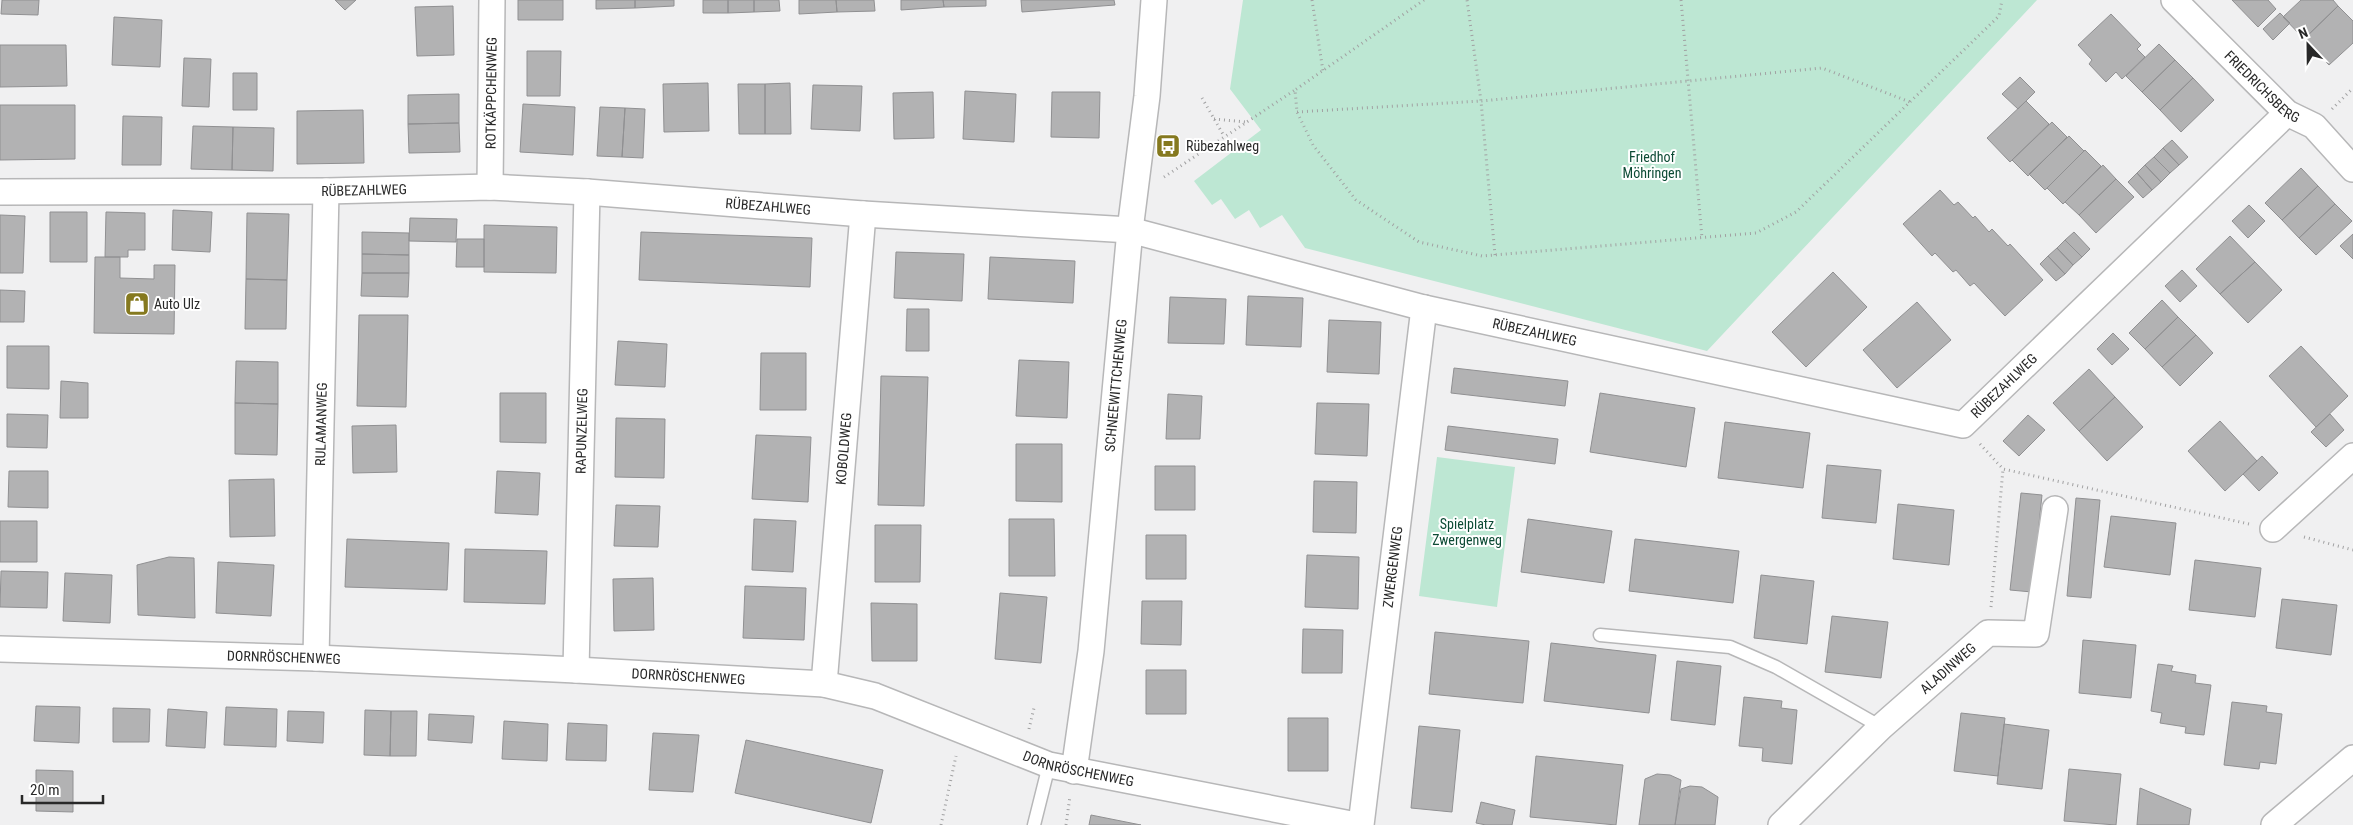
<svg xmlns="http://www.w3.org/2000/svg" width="2353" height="825" viewBox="0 0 2353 825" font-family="'Roboto Condensed',sans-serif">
<rect width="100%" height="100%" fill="#f0f0f1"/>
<path fill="#bde7d3" d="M1243,0H2037L1707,351L1305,248L1282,215L1260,228L1249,210L1235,219L1221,199L1212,205L1194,181L1261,130L1230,89Z
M1437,457L1515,467L1497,607L1419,596Z"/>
<path fill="#b2b2b3" stroke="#909092" d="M2,0H39L38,15L1,14Z
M335,0H356L345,10Z
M518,0H563V20H518Z
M596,0H635V8L596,9Z
M635,0H674V6L635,8Z
M703,0H728V13H703Z
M728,0H754V12L728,13Z
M754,0H779L780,11L754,12Z
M799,0H836L837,12L799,14Z
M836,0H874L875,11L837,12Z
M901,0H943L944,7L901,10Z
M943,0H986V6L944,7Z
M1021,0H1114L1115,5L1022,12Z
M2232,0H2268L2276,9L2258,27Z
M2301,0H2333L2338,6L2304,39L2283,17Z
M453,6L454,55L417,56L415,7Z
M2338,6L2353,21V43L2329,65L2304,39Z
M2280,13L2290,23L2273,40L2263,29Z
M2111,14L2141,45L2137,49L2145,57L2122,79L2116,72L2106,82L2089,64L2092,60L2078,45Z
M114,17L162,20L160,67L112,65Z
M2159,44L2175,60L2142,92L2126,76Z
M0,45H66L67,86L0,87Z
M527,51H561L560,96H527Z
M184,58L211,59L209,107L182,106Z
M2175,60L2193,78L2160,110L2142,92Z
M233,73H257V110H233Z
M2020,77L2035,92L2018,109L2002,94Z
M2193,78L2214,100L2181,132L2160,110Z
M708,83L709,131L664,132L663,84Z
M790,83L791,134H765V84Z
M738,84H765V134H739Z
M813,85L862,86L860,131L811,129Z
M965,91L1016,94L1014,142L963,139Z
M933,92L934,138L894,139L893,93Z
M1052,92H1100L1099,138L1051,137Z
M459,94V123L408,124V95Z
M2026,101L2049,124L2010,162L1987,138Z
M523,104L575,107L573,155L520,152Z
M0,105H75V159L0,160Z
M600,107L625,108L622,157L597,156Z
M625,108L645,109L643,158L622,157Z
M363,110L364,163L297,164V111Z
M123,116L162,117L161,165H122Z
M2052,122L2067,137L2028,176L2012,160Z
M459,123L460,152L409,153L408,124Z
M193,126L233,127L232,170L191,169Z
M233,127L274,128L273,171L232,170Z
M2069,136L2084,151L2045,190L2029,174Z
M2172,140L2188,157L2179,165L2163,148Z
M2163,148L2179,165L2170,173L2154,157Z
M2085,150L2101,166L2063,204L2047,188Z
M2154,157L2170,173L2161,182L2145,165Z
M2103,165L2116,179L2079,215L2065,202Z
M2145,165L2161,182L2152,190L2137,173Z
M2301,168L2318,186L2282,220L2265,203Z
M2137,173L2152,190L2143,198L2128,182Z
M2116,179L2134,197L2096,233L2079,215Z
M2318,186L2335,204L2299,238L2282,220Z
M1940,190L1954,205L1958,202L1973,218L1975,216L1989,232L1992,229L2008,246L2010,244L2043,280L2005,316L1974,283L1970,286L1956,270L1953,272L1935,253L1932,256L1903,224Z
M2335,204L2352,221L2316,255L2299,238Z
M2249,205L2265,221L2248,238L2232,221Z
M173,210L212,212L210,252L172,250Z
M50,212H87V262H50Z
M106,212L145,213V250H128V257H105Z
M247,213L289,214L287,280L246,279Z
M0,215L25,216L23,273H0Z
M410,218L457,219L456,242L409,241Z
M484,225L557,227L556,273L484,272Z
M362,232L409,233V255L362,254Z
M641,232L812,238L810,287L639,280Z
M2074,232L2090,249L2082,257L2065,240Z
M2353,234V259L2340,246Z
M2230,236L2255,262L2220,294L2196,269Z
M457,239H484V267H456Z
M2065,240L2082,257L2073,265L2057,248Z
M2057,248L2073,265L2065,274L2048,256Z
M896,252L964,254L962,301L894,298Z
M362,254L409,255V273H362Z
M2048,256L2065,274L2056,281L2040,264Z
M95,257H120V278L154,279V265H175L174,334L94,333Z
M990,257L1075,261L1073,303L988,299Z
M2255,262L2282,290L2248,323L2220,294Z
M2182,270L2197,286L2180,302L2165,286Z
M1833,272L1867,307L1806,367L1772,332Z
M362,273H409L408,297L361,296Z
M246,279L287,280L286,329H245Z
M0,290L25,291L24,322H0Z
M1248,296L1303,298L1301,347L1246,345Z
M1170,297L1226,299L1224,344L1168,343Z
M2162,300L2178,317L2145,349L2129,333Z
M1917,302L1951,340L1897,388L1863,350Z
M907,309H929V351H906Z
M359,315H408L406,407L357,406Z
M2178,317L2196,335L2162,367L2145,349Z
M1329,320L1381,322L1379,374L1327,372Z
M2113,333L2129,349L2112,365L2097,349Z
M2196,335L2213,353L2180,386L2162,367Z
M618,341L667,344L665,387L615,385Z
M7,346H49V389L7,388Z
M2301,346L2348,396L2316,427L2269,376Z
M761,353H806V410H760Z
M1019,360L1069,362L1067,418L1016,416Z
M236,361L278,362V404L235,403Z
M1454,368L1568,381L1565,406L1451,393Z
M2089,369L2115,397L2079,431L2053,403Z
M881,376L928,377L924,506L878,505Z
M61,381L88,383V418H60Z
M500,393H546V443L500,442Z
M1600,393L1695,408L1686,467L1590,452Z
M1168,394L1202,396L1200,439H1166Z
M2115,397L2143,427L2107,461L2079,431Z
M235,403L278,404L277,455L235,454Z
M1317,403L1369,404L1367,456L1315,454Z
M7,414L48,415L47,448L7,447Z
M2330,414L2344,430L2326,447L2311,432Z
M2028,415L2045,430L2019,456L2003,441Z
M616,418L665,419L664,478L615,477Z
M2220,421L2257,461L2225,491L2188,451Z
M1725,422L1810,433L1803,488L1718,478Z
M396,425L397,472L353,473L352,426Z
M1448,426L1558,439L1555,464L1445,450Z
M756,435L811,437L808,502L752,499Z
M1016,444H1062V502L1016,501Z
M2262,456L2278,473L2259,491L2243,474Z
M1827,465L1881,470L1876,523L1822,518Z
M1155,466H1195V510H1155Z
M9,471H48V508L8,507Z
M497,471L540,473L538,515L495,513Z
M274,479L275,536L230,537L229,480Z
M1314,481L1357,482L1356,533L1313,532Z
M2021,493L2042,495L2032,592L2010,590Z
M2076,498L2100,500L2091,598L2067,596Z
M1898,504L1954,510L1949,565L1893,559Z
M616,505L660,506L658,547L614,546Z
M2111,516L2176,523L2170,575L2104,567Z
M754,519L796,521L793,572L752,570Z
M1009,519H1054L1055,576H1009Z
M1528,519L1612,531L1604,583L1521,572Z
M0,521H37V562H0Z
M875,525H921L920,582H875Z
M1146,535H1186V579H1146Z
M347,539L449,543L447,590L345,587Z
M1635,539L1739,551L1733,603L1629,591Z
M465,549L547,551L545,604L464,602Z
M1307,555L1359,557L1358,609L1305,607Z
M169,557L194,558L195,618L138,615L137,565Z
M2195,560L2261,568L2255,617L2189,610Z
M218,562L274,565L271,616L216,613Z
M1,571L48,572L47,608L0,607Z
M65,573L112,575L110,623L63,621Z
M1761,575L1814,581L1807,644L1754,638Z
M653,578L654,630L614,631L613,579Z
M745,586L806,588L804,640L743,638Z
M1000,593L1047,597L1041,663L995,659Z
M2282,599L2337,605L2331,655L2276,648Z
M1142,601H1182L1181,645L1141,644Z
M871,603L917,604V661H872Z
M1832,616L1888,622L1881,678L1825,672Z
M1303,629L1343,630L1342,673H1302Z
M1435,632L1529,641L1523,703L1429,694Z
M2083,640L2136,645L2131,698L2079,693Z
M1551,643L1656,655L1649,713L1544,701Z
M1677,661L1721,666L1715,725L1671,720Z
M2158,664L2173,666L2171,671L2196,675L2195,683L2211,685L2204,735L2185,733L2186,727L2160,723L2162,713L2151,711Z
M1146,670H1186V714H1146Z
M1744,697L1782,701L1781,708L1797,710L1792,764L1762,761L1763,748L1739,746Z
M2232,702L2267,706L2266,712L2282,714L2276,764L2260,762L2259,769L2224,765Z
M36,706L80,707L79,743L34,741Z
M226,707L277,709L276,747L224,745Z
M113,708L150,709L149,742H113Z
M168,709L207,712L205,748L166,746Z
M365,710L391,711L390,756L364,755Z
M288,711L324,712L323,743L287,741Z
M391,711H417L416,756H390Z
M1961,713L2005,718L1998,776L1954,771Z
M429,714L474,716L472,743L428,740Z
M1288,718H1328V771H1288Z
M504,721L548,724L547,761L502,759Z
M568,723L607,725L606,761L566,760Z
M2004,724L2049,730L2042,789L1997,784Z
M1419,726L1460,730L1452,812L1411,808Z
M653,733L699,735L693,792L649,790Z
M746,740L883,770L871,823L735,793Z
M1536,756L1623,765L1616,825L1530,817Z
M2069,769L2121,774L2116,825L2064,821Z
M36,770L73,771V812L36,811Z
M1657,774L1670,775L1681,780L1675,825H1639L1645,779Z
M1690,786L1702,787L1718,797L1715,825H1675L1681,789Z
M2140,788L2191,809L2189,825H2137Z
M1481,802L1515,810L1512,825H1486L1476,823Z
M1091,815L1141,825H1089Z"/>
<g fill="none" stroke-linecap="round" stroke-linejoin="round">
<defs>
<path id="lane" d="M1600,635L1730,647L1776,667L1881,727
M1034,825L1049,765"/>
<g id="street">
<path id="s1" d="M2174,0L2287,113L2314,126L2353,169"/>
<path id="s2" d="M490,187L492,0"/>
<path id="s3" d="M0,192L326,191L490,187L587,192L863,214L1130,230L1424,308L1963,425L2287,113"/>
<path d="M2273,529L2353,456"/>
<path id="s4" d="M0,649L316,658L576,670L824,684L875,696L1049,765L1356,825"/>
<path id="s5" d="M316,658L326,191"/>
<path id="s6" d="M576,670L587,192"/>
<path id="s7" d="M824,684L863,214"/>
<path id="s8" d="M1074,771L1091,651L1130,230L1147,96L1154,0"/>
<path id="s9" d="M1361,825L1424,308"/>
<path id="s10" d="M1781,825L1881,727L1988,633L2036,634L2055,509"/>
<path d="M2274,825L2353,758"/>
</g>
</defs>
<use href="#lane" stroke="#b7b7b8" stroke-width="15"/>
<use href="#street" stroke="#b7b7b8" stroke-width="28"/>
<path stroke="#a1a1a2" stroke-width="3" stroke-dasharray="1 4" stroke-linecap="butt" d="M1312,0L1323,71
M1424,0L1295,90L1297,112L1313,145L1356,200L1419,242L1482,256L1756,233L1796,212L1999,16L2002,0
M1681,0L1702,238
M1202,98L1224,136
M2332,109L2353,88
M1297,112L1481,101L1467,0
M1214,119L1246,122
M1164,177L1295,90
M1495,255L1481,101L1822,68L1910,102
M1980,444L2003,469L2249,524
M2304,537L2353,550
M1991,607L2003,469
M1029,729L1034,708
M941,825L956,756
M1066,825L1070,796"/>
<use href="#lane" stroke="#fff" stroke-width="12"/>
<use href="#street" stroke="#fff" stroke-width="25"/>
</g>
<defs>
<symbol id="bus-square" viewBox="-11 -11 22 22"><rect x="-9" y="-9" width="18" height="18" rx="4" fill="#85791f" stroke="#fff"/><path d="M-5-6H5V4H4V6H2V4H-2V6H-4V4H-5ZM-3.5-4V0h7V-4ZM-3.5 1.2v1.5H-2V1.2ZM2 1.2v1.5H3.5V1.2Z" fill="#fff"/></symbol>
<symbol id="shop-square" viewBox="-11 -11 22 22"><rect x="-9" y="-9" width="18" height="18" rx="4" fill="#85791f" stroke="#fff"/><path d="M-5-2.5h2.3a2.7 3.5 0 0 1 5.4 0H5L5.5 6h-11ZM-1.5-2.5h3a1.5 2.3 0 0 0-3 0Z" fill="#fff"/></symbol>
</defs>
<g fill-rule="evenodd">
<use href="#bus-square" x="1154" y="132" width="28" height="28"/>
<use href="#shop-square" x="123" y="290" width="28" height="28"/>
</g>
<g text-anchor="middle" stroke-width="4" stroke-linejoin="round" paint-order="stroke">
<g font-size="14" fill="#282828" stroke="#fff">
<text dy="5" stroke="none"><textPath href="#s1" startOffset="124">FRIEDRICHSBERG</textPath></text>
<text dy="5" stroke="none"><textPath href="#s2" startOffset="94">ROTKÄPPCHENWEG</textPath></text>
<text dy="5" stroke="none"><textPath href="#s3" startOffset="364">RÜBEZAHLWEG</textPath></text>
<text dy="5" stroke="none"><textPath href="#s3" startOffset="769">RÜBEZAHLWEG</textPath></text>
<text dy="5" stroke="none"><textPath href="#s3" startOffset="1549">RÜBEZAHLWEG</textPath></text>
<text dy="5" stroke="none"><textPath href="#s8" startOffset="388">SCHNEEWITTCHENWEG</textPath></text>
<text dy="5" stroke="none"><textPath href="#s3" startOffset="2044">RÜBEZAHLWEG</textPath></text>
<text dy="5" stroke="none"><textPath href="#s5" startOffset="234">RULAMANWEG</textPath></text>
<text dy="5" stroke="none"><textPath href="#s6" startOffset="239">RAPUNZELWEG</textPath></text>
<text dy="5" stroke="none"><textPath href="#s7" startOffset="236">KOBOLDWEG</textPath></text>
<text dy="5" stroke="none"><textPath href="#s9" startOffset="260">ZWERGENWEG</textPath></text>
<text dy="5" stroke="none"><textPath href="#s4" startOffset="284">DORNRÖSCHENWEG</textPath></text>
<text dy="5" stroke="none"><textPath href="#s10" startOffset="229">ALADINWEG</textPath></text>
<text dy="5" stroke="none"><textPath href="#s4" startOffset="689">DORNRÖSCHENWEG</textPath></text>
<text dy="5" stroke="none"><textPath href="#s4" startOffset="1094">DORNRÖSCHENWEG</textPath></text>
</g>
<g font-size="14" fill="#282828" stroke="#fff" text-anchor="start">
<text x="1186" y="151">Rübezahlweg</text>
<text x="154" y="309">Auto Ulz</text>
</g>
<g font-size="14" fill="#0d4b35" stroke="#fff">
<text x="1652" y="162">Friedhof<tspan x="1652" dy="16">Möhringen</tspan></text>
<text x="1467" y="529">Spielplatz<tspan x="1467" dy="16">Zwergenweg</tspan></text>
</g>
</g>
<g transform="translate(2308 45) rotate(338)" stroke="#ffffff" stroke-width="4" paint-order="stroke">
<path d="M0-4L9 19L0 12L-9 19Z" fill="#282828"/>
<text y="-8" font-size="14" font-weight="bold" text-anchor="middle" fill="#282828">N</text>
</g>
<path d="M22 795v8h81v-8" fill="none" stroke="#282828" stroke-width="2.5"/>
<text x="30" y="795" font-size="15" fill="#282828" stroke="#ffffff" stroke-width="4" paint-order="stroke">20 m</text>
</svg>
